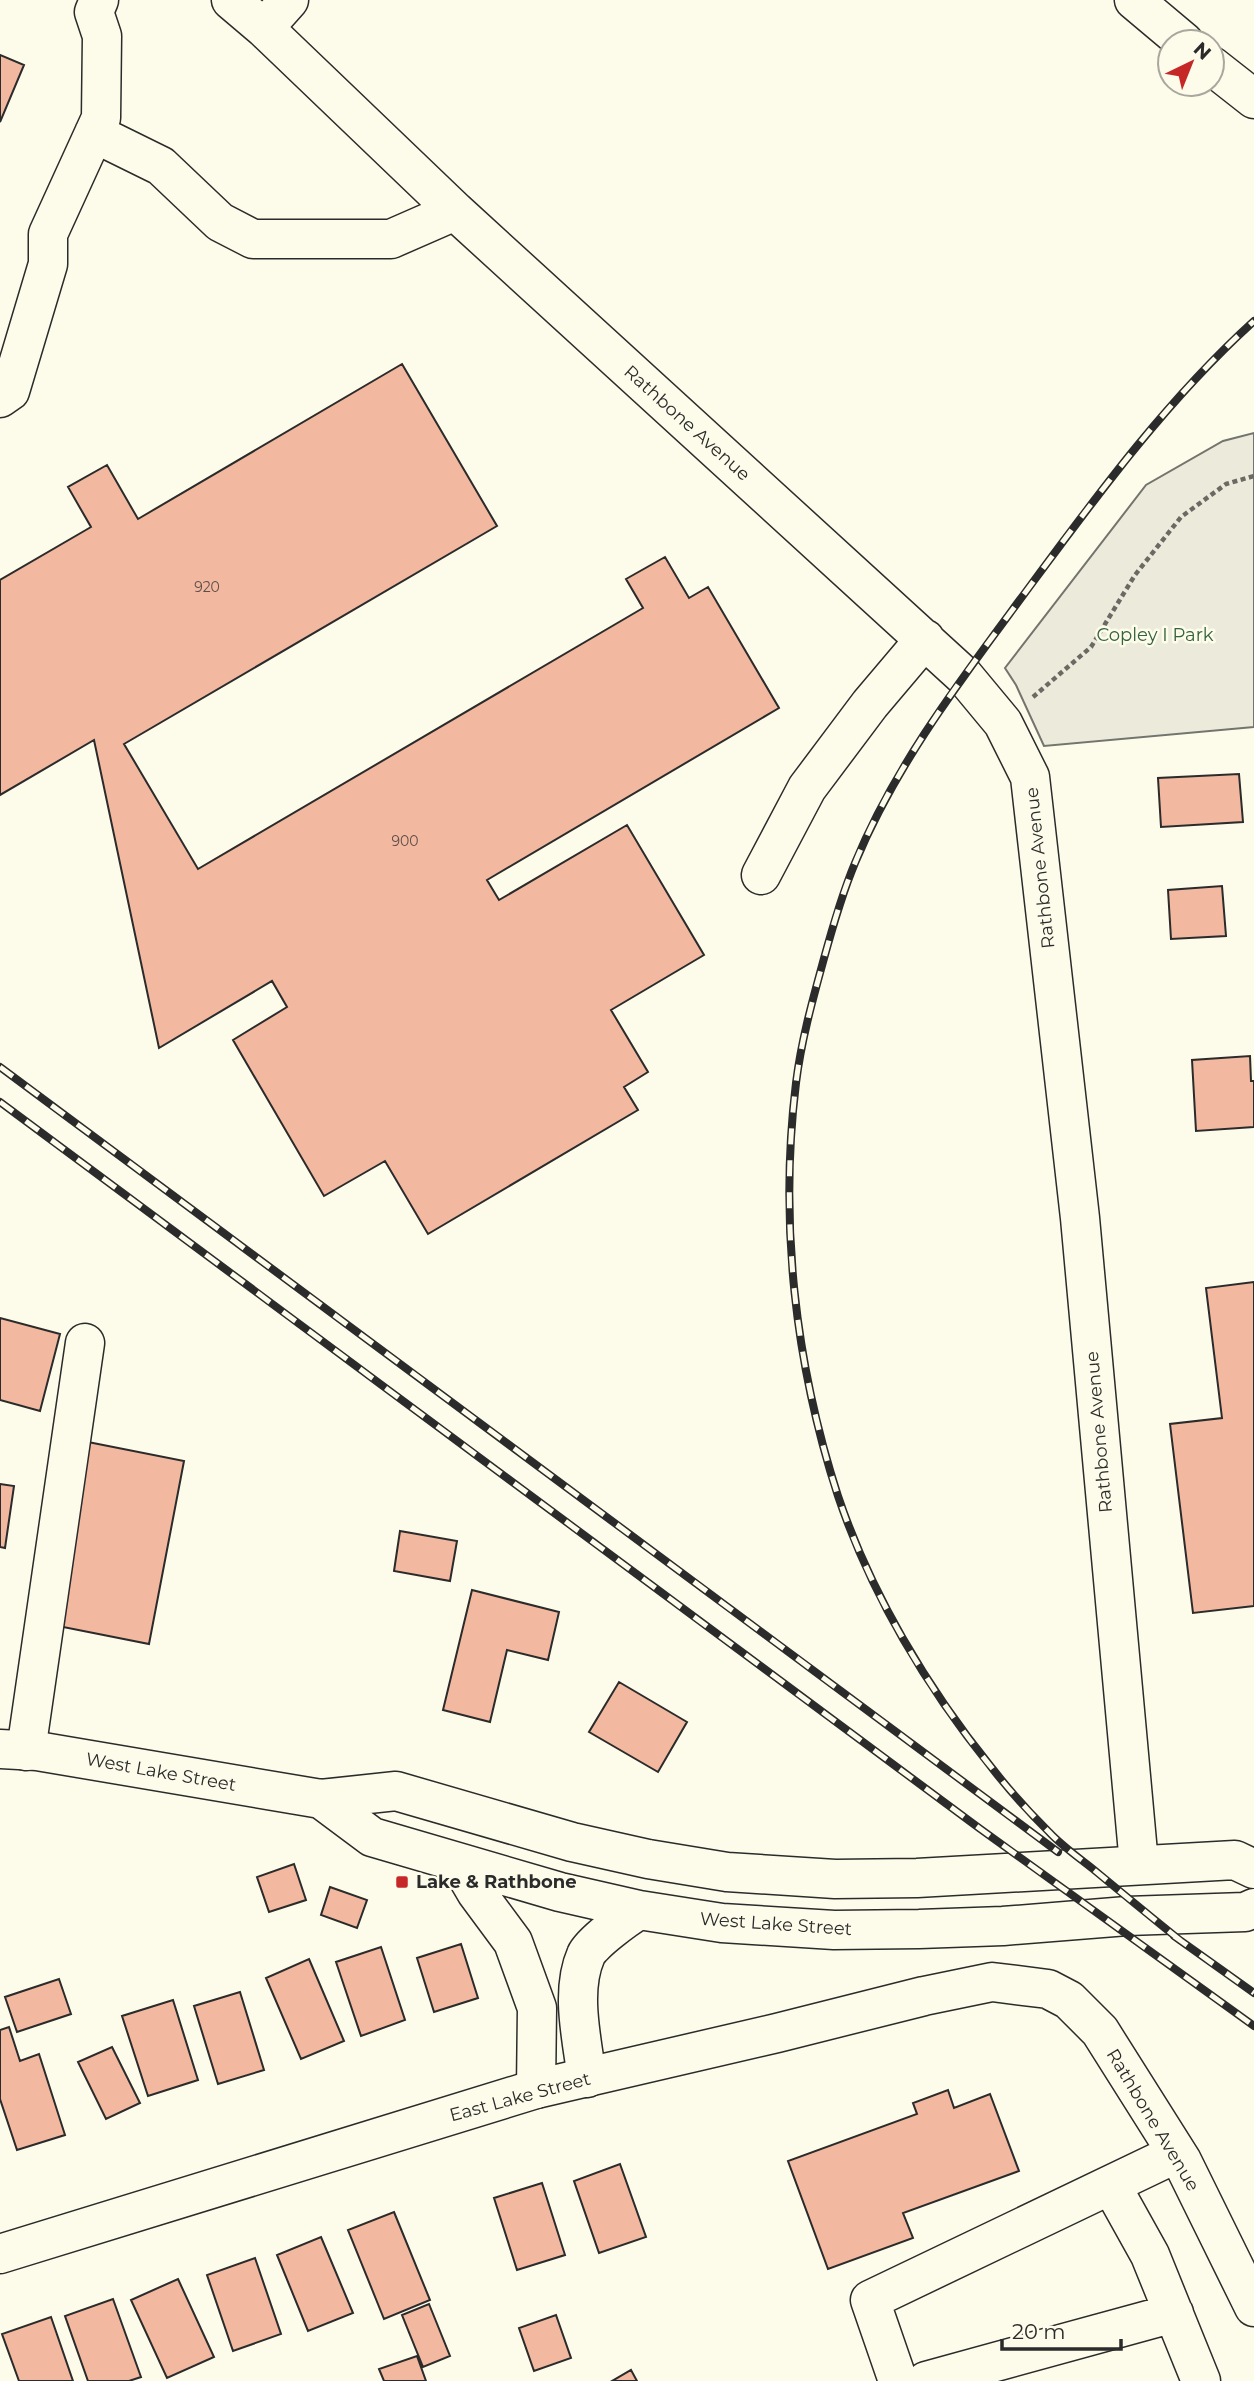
<svg xmlns="http://www.w3.org/2000/svg" width="1254" height="2381" viewBox="0 0 1254 2381" font-family="Montserrat,sans-serif">
<rect width="100%" height="100%" fill="#fdfbea"/>
<path fill="#ecebdb" stroke="#74746e" stroke-width="2" d="M1254,433V727L1044,746L1016,685L1005,668L1146,485L1223,441Z"/>
<path fill="#f2b8a0" stroke="#2b2b2b" stroke-width="2" d="M0,55L24,65L0,122Z
M402,364L497,526L124,744L198,869L643,608L626,579L665,557L689,598L708,587L779,708L487,880L499,900L627,825L704,955L611,1010L648,1072L624,1087L638,1110L428,1234L385,1161L324,1196L233,1040L287,1007L272,981L159,1048L94,740L0,795V580L91,527L68,487L107,465L138,519Z
M1239,774L1243,822L1161,827L1158,778Z
M1222,886L1226,936L1171,939L1168,890Z
M1250,1056L1251,1081H1254V1127L1196,1131L1192,1060Z
M1254,1282V1606L1193,1613L1170,1424L1222,1418L1206,1288Z
M0,1318L60,1334L40,1411L0,1400Z
M88,1442L184,1461L149,1644L53,1625Z
M0,1484L14,1486L5,1548L0,1547Z
M400,1531L457,1541L450,1581L394,1571Z
M472,1590L559,1612L548,1660L507,1650L490,1722L443,1710Z
M619,1682L687,1722L658,1772L589,1732Z
M294,1864L306,1900L269,1912L257,1877Z
M330,1887L367,1900L357,1928L321,1915Z
M461,1944L478,1998L434,2012L417,1958Z
M381,1947L405,2020L361,2036L336,1962Z
M309,1959L344,2041L301,2059L266,1978Z
M59,1979L71,2014L17,2032L5,1997Z
M240,1992L264,2070L218,2084L194,2006Z
M173,2000L198,2080L148,2096L122,2016Z
M9,2027L20,2061L39,2054L65,2135L17,2150L0,2099V2030Z
M112,2047L140,2103L106,2119L78,2062Z
M948,2090L954,2108L990,2094L1019,2171L903,2213L913,2238L828,2269L788,2161L917,2114L913,2103Z
M620,2164L646,2237L599,2253L574,2181Z
M542,2183L565,2255L517,2270L494,2198Z
M394,2212L430,2300L384,2319L348,2230Z
M321,2237L353,2313L308,2331L277,2255Z
M255,2258L281,2334L233,2351L207,2275Z
M178,2279L214,2357L167,2378L131,2300Z
M113,2299L141,2377L129,2381H88L65,2316Z
M429,2304L450,2356L423,2367L402,2315Z
M556,2315L571,2358L534,2371L519,2328Z
M51,2317L73,2381H19L2,2334Z
M417,2356L426,2381H384L379,2369Z
M631,2370L637,2381H612Z"/>
<g fill="none" stroke-linecap="round" stroke-linejoin="round">
<defs>
<path id="minor" d="M231,0L264,28L455,211L964,676L1003,723L1030,777L1080,1218L1139,1864
M1134,0L1184,42
M264,28L289,0
M1212,66L1254,99
M94,133L161,166L220,222L253,239H391L455,211
M0,398L10,391L48,264V234L101,118L102,36L94,12L99,0
M761,875L807,788L870,704L925,639
M26,1751L85,1343
M1111,2185L1150,2255L1201,2381
M0,2254L536,2089L777,2033L924,1996L992,1982L1048,1989L1069,2000L1100,2031L1182,2161L1254,2307
M898,2381L870,2300L1177,2153
M926,2381L1174,2313"/>
<path id="major" d="M0,1749L37,1751L321,1799L396,1791L572,1842L648,1859L727,1872L835,1879L917,1878L1235,1860L1254,1869
M321,1799L372,1837L560,1892L639,1910L722,1923L834,1930L919,1929L1003,1926L1127,1916L1245,1912L1254,1908
M459,1863L476,1892L513,1942L537,2008L536,2089
M587,2078C582,2040 570,1991 586,1955C591,1943 627,1917 639,1910"/>
</defs>
<use href="#minor" stroke="#2b2b2b" stroke-width="41"/>
<use href="#major" stroke="#2b2b2b" stroke-width="41"/>
<path stroke="#6a6964" stroke-width="4.5" stroke-dasharray="5 3.5" stroke-linecap="butt" d="M1033,697L1091,647L1135,575L1181,517L1226,484L1254,476"/>
<use href="#minor" stroke="#fdfbea" stroke-width="38"/>
<use href="#major" stroke="#fdfbea" stroke-width="38"/>
<defs>
<path id="rail" d="M0,1067L1058,1852
M0,1102L979,1828L1254,2026
M1174,1936L1254,1993
M1181,1941C1151,1917 1122,1893 1093,1869C1078,1857 1062,1846 1049,1832C1029,1812 1009,1790 992,1768C927,1688 871,1594 838,1496C795,1364 779,1221 796,1083C801,1042 812,1002 823,962C832,929 842,894 855,863C898,759 967,672 1033,582C1101,490 1169,398 1254,321"/>
</defs>
<use href="#rail" stroke="#2b2b2b" stroke-width="8"/>
<use href="#rail" stroke="#fdfbea" stroke-width="5" stroke-dasharray="16" stroke-linecap="butt"/>
</g>
<rect fill="#c62828" stroke="#fdfbea" stroke-width="2.5" x="395" y="1875" width="14" height="14" rx="3.5"/>
<g text-anchor="middle" stroke-width="5" stroke-linejoin="round" paint-order="stroke">
<g font-size="14" fill="#5d4e48">
<text x="207" y="592">920</text>
<text x="405" y="846">900</text>
</g>
<g font-size="18" fill="#2b2b2b" stroke="#fdfbea">
<text transform="translate(687 423) rotate(42)" y="6">Rathbone Avenue</text>
<text transform="translate(1040 868) rotate(-96)" y="6">Rathbone Avenue</text>
<text transform="translate(1099 1432) rotate(-95)" y="6">Rathbone Avenue</text>
<text transform="translate(161 1772) rotate(10)" y="6">West Lake Street</text>
<text transform="translate(776 1924) rotate(4)" y="6">West Lake Street</text>
<text transform="translate(520 2097) rotate(-15)" y="6">East Lake Street</text>
<text transform="translate(1153 2120) rotate(59)" y="6">Rathbone Avenue</text>
</g>
<g font-size="18" fill="#34623c" stroke="#fdfbea">
<text x="1155" y="641">Copley I Park</text>
</g>
<g font-size="18" font-weight="bold" fill="#2b2b2b" stroke="#fdfbea" text-anchor="start">
<text x="416" y="1888">Lake &amp; Rathbone</text>
</g>
</g>
<g transform="translate(1191 63) rotate(43)"><circle r="33" fill="#fdfbea" stroke="#a9a89e" stroke-width="2"/>
<path d="M0-5L12 26L0 18L-12 26Z" fill="#c62828"/>
<text y="-10" font-size="19" font-weight="bold" text-anchor="middle" fill="#2b2b2b">N</text>
</g>
<path d="M1002 2339v10h119v-10" fill="none" stroke="#2b2b2b" stroke-width="3.5"/>
<text x="1012" y="2339" font-size="21" fill="#2b2b2b" stroke="#fdfbea" stroke-width="5" paint-order="stroke">20 m</text>
</svg>
